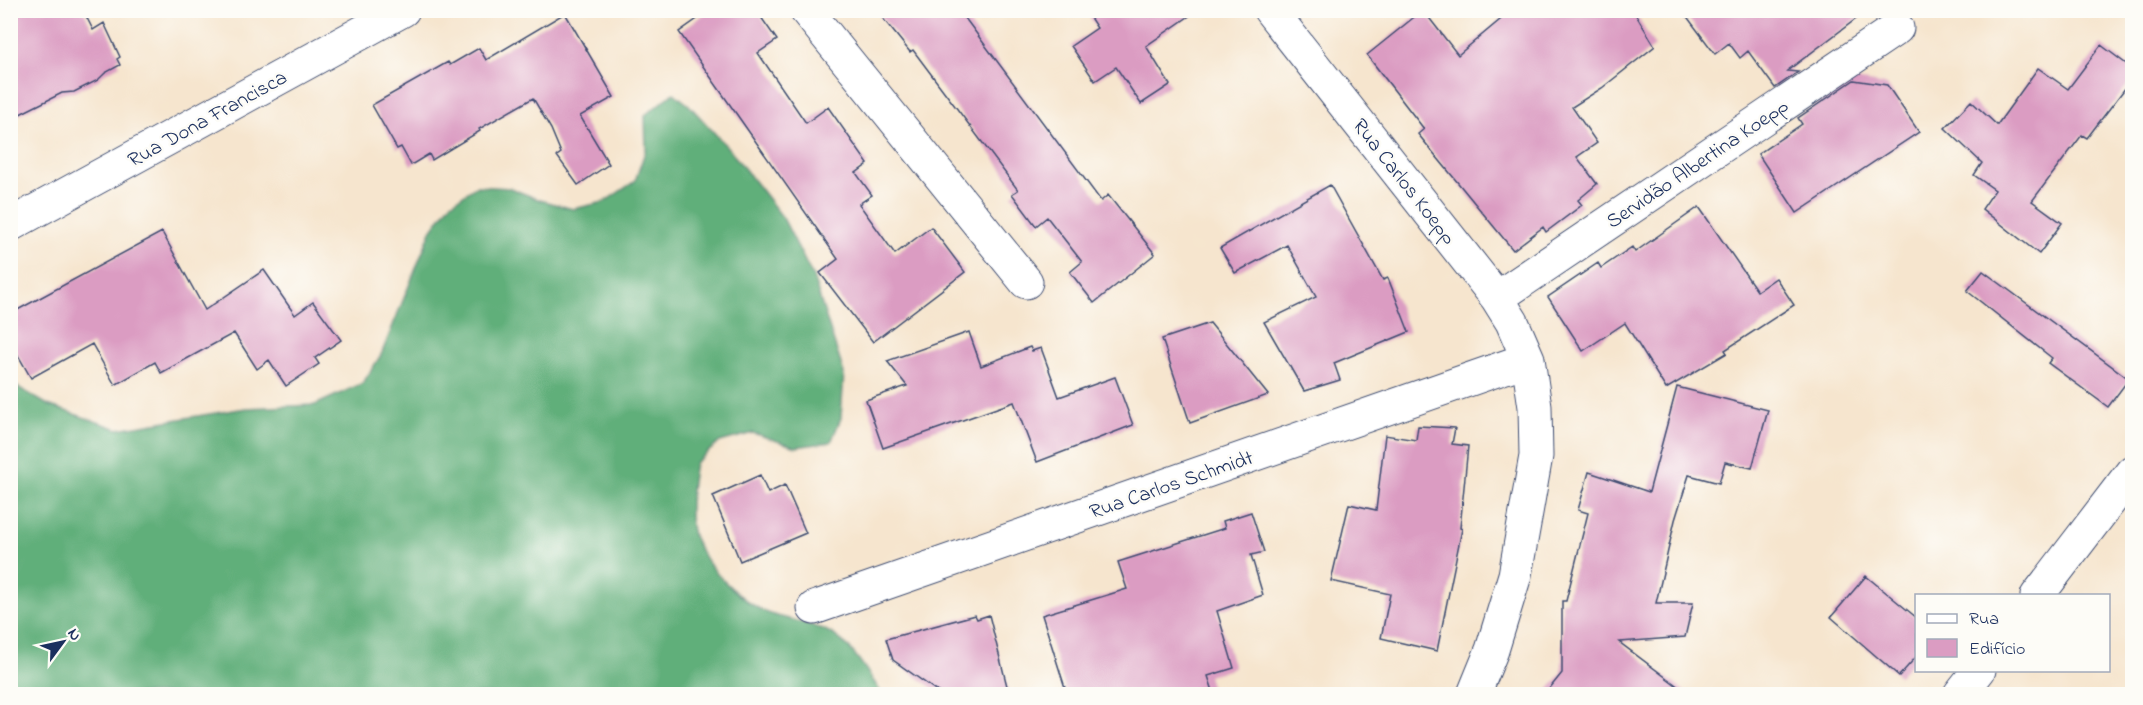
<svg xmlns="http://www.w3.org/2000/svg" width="2143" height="705" viewBox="0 0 2143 705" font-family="'Indie Flower',sans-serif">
<rect width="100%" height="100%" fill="#fdfcf7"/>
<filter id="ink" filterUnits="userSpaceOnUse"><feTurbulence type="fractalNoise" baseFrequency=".0167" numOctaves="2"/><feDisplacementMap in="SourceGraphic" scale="12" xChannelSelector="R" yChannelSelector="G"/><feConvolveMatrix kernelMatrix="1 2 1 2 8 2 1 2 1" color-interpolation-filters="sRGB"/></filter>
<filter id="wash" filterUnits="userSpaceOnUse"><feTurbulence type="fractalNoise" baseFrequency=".008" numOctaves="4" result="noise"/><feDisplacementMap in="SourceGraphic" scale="24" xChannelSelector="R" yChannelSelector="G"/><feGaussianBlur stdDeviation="1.35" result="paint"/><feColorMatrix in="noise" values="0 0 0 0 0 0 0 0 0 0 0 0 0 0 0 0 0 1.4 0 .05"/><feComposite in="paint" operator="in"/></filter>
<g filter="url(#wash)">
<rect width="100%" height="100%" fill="#f6e5ce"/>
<path fill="#60af7a" stroke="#3e6f6c" stroke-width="1.5" d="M674,93L689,105L730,150L783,218L813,277L844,373L841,418L831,442L796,447L753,433L720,442L695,463C691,485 686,520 695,540C707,568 741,602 768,613C787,620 813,623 829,632C854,646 867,672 882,694H11V383L48,405L118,429L246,408L315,405L363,383L381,355L431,231L450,204L477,186L510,188L540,200L573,209L604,202L635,181L646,149L645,115Z"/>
<g id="blocks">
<path fill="#db9cc2" d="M10,10H83L93,30L104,23L120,57L117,59L120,65L105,73L98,80L74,92L62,93L10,119Z
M710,10H756L777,40L758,53L806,123L828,107L868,164L856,173L872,195L859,204L895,254L931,227L965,272L873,342L820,273L838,259L679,32Z
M876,10H959L1101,201L1108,195L1155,254L1094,303L1070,272L1082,262L1047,217L1036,226L1012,194L1018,190L913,50L910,52Z
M1085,10H1198L1146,46L1170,85L1141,104L1116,67L1095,81L1071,46L1097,28Z
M1423,10L1458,55L1512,10H1633L1655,46L1602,88L1572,107L1597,143L1577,157L1597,184L1578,200L1582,205L1546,232L1543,227L1513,250L1418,134L1424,129L1367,55Z
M1682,10H1868L1787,71L1798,72L1775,88L1748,51L1740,58L1729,43L1715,54Z
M565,13L614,97L580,116L609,164L578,185L557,156L561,153L551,129L533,98L479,129L480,131L432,160L429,154L411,165L401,147L397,149L372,105L448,62L450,65L479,48L486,60Z
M2101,45L2133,69V78L2087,138L2082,135L2032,201L2062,223L2039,254L1982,209L1995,190L1974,175L1982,163L1945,128L1971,101L1997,125L2038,68L2068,89Z
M1854,80L1887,85L1919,132L1797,213L1758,154L1802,124L1798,118Z
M1330,185L1383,280L1388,278L1409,332L1334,363L1340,380L1304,391L1264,322L1316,297L1287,245L1235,273L1220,248Z
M1699,207L1757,291L1776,278L1794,305L1725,350L1727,353L1666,389L1625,323L1583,351L1548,297L1598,263L1601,268L1632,247L1635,252Z
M162,232L205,310L264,270L295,315L313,302L341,340L315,358L319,364L286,386L269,360L257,369L234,333L161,373L155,362L115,385L92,344L31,378L10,341V314Z
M1983,271L2129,379L2108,407L2048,363L2052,358L1967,291Z
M1210,323L1268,395L1190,423L1162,339Z
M969,332L981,366L1030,347L1032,351L1041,348L1059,397L1115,377L1133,425L1037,462L1014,402L883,448L866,400L907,386L887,361Z
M1677,387L1768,410L1752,468L1725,462L1719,483L1689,475L1675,520L1656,603H1693L1685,637L1619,642L1688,694H1545L1562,673V601H1566L1588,513L1578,510L1589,472L1649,492Z
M1418,426L1455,428L1452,444L1468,446L1460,528L1462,529L1437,651L1381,638L1390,594L1331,581L1349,504L1376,510L1385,435L1416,440Z
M760,475L768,493L785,485L806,533L740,561L713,496Z
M1251,512L1264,552L1251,555L1263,595L1217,611L1234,668L1208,676L1214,694H1067L1042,615L1127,589L1118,562L1225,528L1223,521Z
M1866,576L1917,618V656L1899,676L1831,617Z
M975,615L977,619L989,615L1009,694H941L893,660L886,639Z"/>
</g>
</g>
<g filter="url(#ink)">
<use href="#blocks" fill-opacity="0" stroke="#3c4a6f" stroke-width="1.5"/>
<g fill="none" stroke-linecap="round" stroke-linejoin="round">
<defs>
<path id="street" d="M806,10L1026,282
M1270,10L1497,298L1512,322L1528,359L1535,407L1536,456L1515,575L1492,650L1474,694
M1497,298L1897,28
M2037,596L2132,472
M814,608L1528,359
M1960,694L1979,670"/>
<path id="primary" d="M10,225L403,10"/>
</defs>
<use href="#street" stroke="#3c4a6f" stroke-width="35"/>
<use href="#primary" stroke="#3c4a6f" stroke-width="35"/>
<use href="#street" stroke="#fff" stroke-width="33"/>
<use href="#primary" stroke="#fff" stroke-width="33"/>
</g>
</g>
<g text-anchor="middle" stroke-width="5" stroke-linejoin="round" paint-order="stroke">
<g font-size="21" fill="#1b2f5e" stroke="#fdfcf7">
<text transform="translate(207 118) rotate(-29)" y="7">Rua Dona Francisca</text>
<text transform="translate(1697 163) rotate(-34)" y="7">Servidão Albertina Koepp</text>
<text transform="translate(1405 181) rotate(52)" y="7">Rua Carlos Koepp</text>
<text transform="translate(1171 484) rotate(-19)" y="7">Rua Carlos Schmidt</text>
</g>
</g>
<rect width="2143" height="705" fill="none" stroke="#fdfcf7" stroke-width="36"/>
<rect x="1915" y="594" width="195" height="78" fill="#fdfcf7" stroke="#a3aaba" stroke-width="1.5"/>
<rect x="1927" y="614" width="30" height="9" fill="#ffffff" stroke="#a3aaba" stroke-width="1.5"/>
<text x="1969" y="624" font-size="18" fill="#1b2f5e">Rua</text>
<rect x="1927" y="639" width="30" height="18" fill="#db9cc2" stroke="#a3aaba" stroke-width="1.5"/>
<text x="1969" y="654" font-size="18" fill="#1b2f5e">Edifício</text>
<g transform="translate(63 642) rotate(57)" stroke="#fdfcf7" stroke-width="4.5" paint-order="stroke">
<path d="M0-4.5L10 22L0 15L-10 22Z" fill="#1b2f5e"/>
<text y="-9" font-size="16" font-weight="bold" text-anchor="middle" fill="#1b2f5e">N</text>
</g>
</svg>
